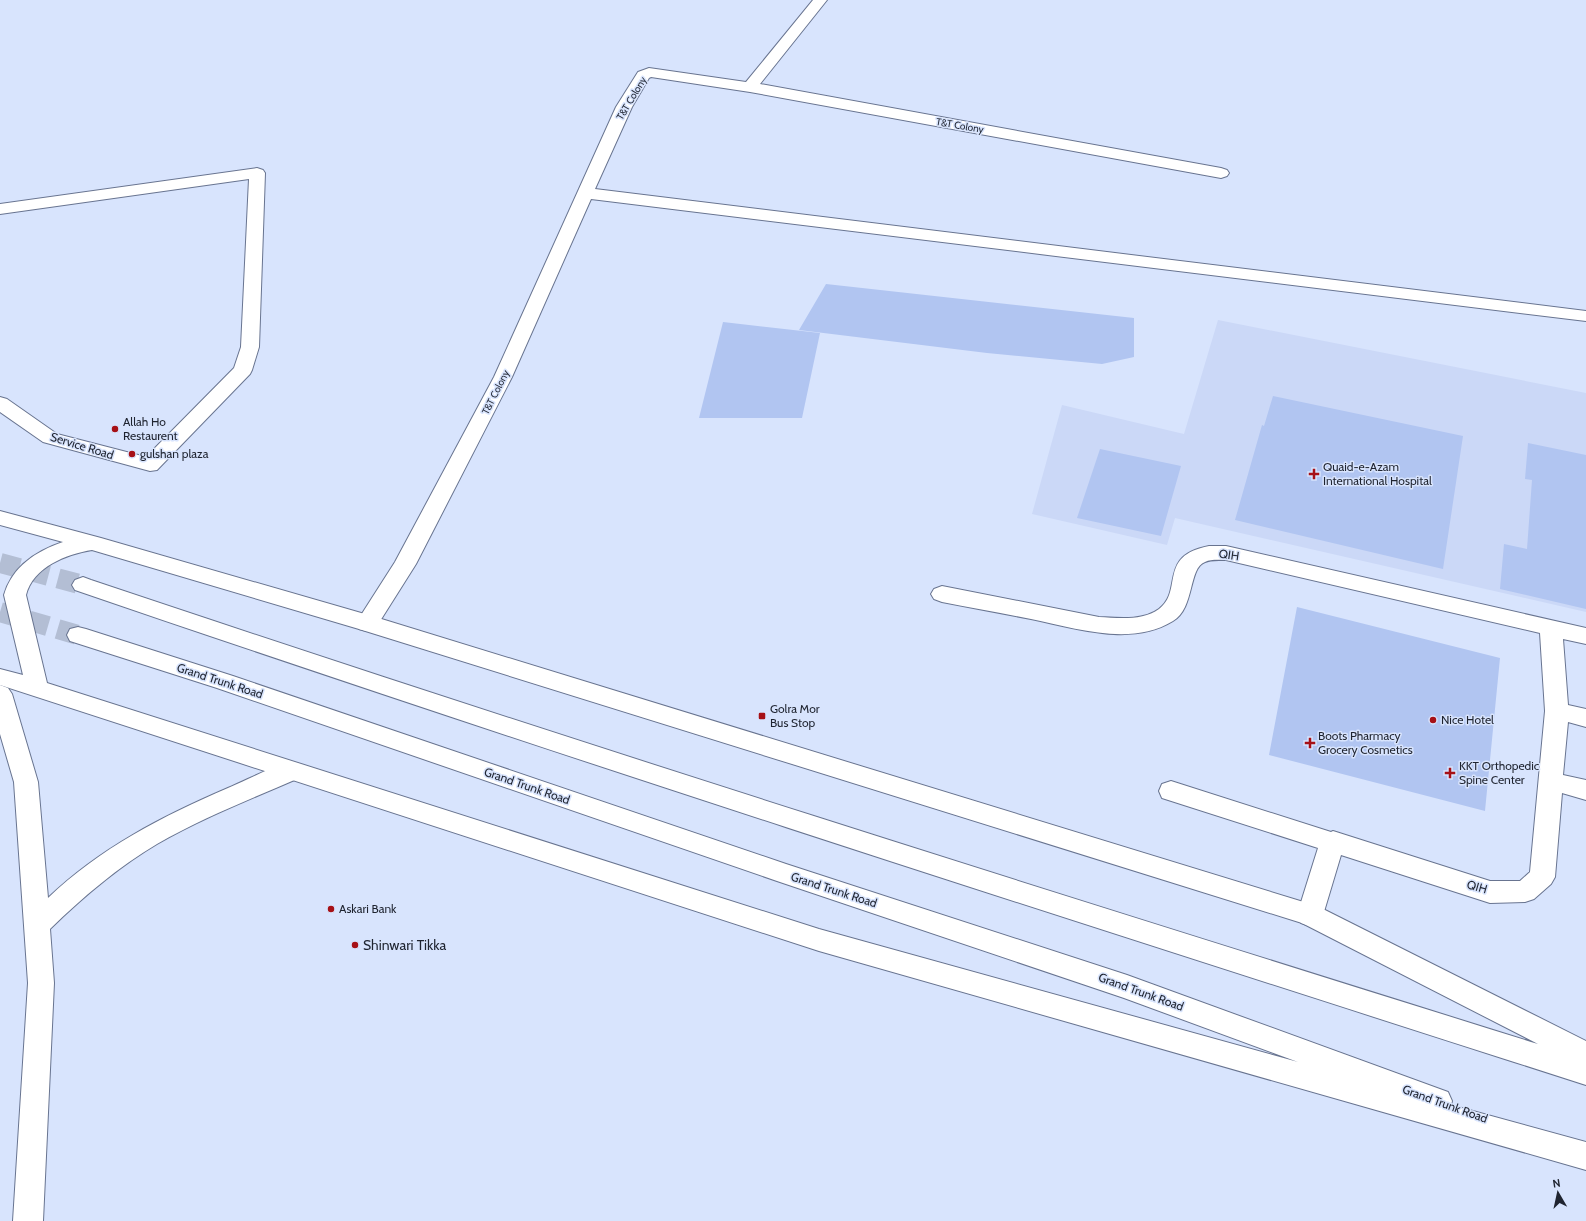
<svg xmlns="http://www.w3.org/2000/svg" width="1586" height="1221" viewBox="0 0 1586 1221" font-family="Cabin,sans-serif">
<rect width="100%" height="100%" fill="#d8e4fd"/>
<path fill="#cbd8f7" d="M1218,320L1586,393V612L1175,518L1167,545L1032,514L1062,405L1184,434Z"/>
<path fill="#b1c5f1" d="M826,284L1134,318V357L1102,364L987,353L799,330Z
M723,322L820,333L802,418H699Z
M1273,396L1463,436L1443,569L1235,520L1262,425L1264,426Z
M1528,443L1586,455V609L1500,589L1504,544L1527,549L1532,480L1525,479Z
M1100,449L1181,466L1161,536L1077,518Z
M1297,607L1500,658L1485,811L1269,755Z"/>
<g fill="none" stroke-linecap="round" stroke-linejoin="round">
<path stroke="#b3bed4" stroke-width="20" stroke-dasharray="20 10" stroke-linecap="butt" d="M0,563L83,585
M0,612L78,635"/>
<defs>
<path id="minor" d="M813,0H827L760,84L1221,168L1227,170L1229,173L1227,176L1221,178L750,92L651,77L649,78L632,107L595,189L1586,311V321L591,199L512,377L416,564L375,629L367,631L359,629L356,623L395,562L494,377L616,107L638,72L649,68L746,82Z
M257,168L263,170L265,173L259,347L252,370L250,374L157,470L150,471L43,442L0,412V397L7,399L57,434L146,457L234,368L241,347L249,179L0,214V204Z
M1209,546H1226L1586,628V644L1563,639L1568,705L1586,709V727L1568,722L1563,775L1586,780V800L1562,793L1555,877L1551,884L1534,899L1525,902L1490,903L1341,855L1323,915L1319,923L1310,926L1301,923L1297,915L1318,848L1162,798L1159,791L1162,784L1171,781L1331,832L1333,831L1490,881H1520L1530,872L1545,711L1540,633L1226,560C1219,560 1211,559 1205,562C1188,568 1195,608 1173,621C1131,647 1075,628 1031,619C1001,613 972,608 942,602L934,599L931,594L934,589L942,586L1099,617C1118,618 1143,621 1159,609C1184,590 1157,556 1209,546Z"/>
<path id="major" d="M0,685L8,688L12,694L38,782L48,898C100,848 163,816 228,788C249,779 269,768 290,762L299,764L302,771L299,778C251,799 202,818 157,844C118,867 83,897 50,929L54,983L43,1221H13L28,983L14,782L0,734Z"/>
<path id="highway" d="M0,511L101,538L375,617L1310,904L1319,907L1586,1041V1085C1081,923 577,762 75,590L72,585L75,580L83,577L91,580C571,741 1054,893 1538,1044L1302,923L359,629L92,550C67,554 33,567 26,595L47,683L819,929L1298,1062L1124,998L777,881L217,688L70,641L67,635L70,629L78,627L86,629L233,676L786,864L1127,975L1448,1092L1452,1101L1451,1105L1586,1142V1170L819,951L0,685V669L23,675L4,595C12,567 36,551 63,542L0,525Z"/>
</defs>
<use href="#minor" stroke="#687490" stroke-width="2"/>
<use href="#major" stroke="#687490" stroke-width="2"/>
<use href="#highway" stroke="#687490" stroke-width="2"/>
<use href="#minor" fill="#fff" fill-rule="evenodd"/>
<use href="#major" fill="#fff" fill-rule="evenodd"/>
<use href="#highway" fill="#fff" fill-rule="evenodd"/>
</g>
<g fill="#a61016" stroke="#d8e4fd" stroke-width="1.5">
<circle cx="115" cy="429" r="4"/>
<circle cx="132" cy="454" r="4"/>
<path d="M1312 468h4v4h4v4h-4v4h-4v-4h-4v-4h4z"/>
<rect x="758" y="712" width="8" height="8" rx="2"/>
<circle cx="1433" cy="720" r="4"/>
<path d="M1308 737h4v4h4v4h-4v4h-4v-4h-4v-4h4z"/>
<path d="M1448 767h4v4h4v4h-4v4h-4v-4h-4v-4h4z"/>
<circle cx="331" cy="909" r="4"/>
<circle cx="355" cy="945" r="4"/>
</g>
<g text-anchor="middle" stroke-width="3" stroke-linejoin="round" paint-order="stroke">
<g font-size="10" fill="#1f2430" stroke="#d8e4fd">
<text transform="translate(631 98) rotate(-59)" y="4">T&amp;T Colony</text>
<text transform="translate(960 125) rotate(10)" y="4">T&amp;T Colony</text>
<text transform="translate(495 392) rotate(-63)" y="4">T&amp;T Colony</text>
</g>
<g font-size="12" fill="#1f2430" stroke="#d8e4fd" text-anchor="start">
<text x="123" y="426">Allah Ho<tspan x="123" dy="14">Restaurent</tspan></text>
<text x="140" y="458">gulshan plaza</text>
<text x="1323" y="471">Quaid-e-Azam<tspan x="1323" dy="14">International Hospital</tspan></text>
<text x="770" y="713">Golra Mor<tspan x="770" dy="14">Bus Stop</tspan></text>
<text x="1441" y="724">Nice Hotel</text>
<text x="1318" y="740">Boots Pharmacy<tspan x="1318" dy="14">Grocery Cosmetics</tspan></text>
<text x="1459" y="770">KKT Orthopedic<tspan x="1459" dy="14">Spine Center</tspan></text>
<text x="339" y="913">Askari Bank</text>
</g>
<g font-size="12" fill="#1f2430" stroke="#d8e4fd">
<text transform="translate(82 446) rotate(17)" y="4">Service Road</text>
<text transform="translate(1229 555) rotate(8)" y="4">QIH</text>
<text transform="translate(220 681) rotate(18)" y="4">Grand Trunk Road</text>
<text transform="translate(527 786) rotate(19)" y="4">Grand Trunk Road</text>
<text transform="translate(1477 887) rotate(16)" y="4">QIH</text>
<text transform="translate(834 890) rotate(18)" y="4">Grand Trunk Road</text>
<text transform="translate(1141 992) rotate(20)" y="4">Grand Trunk Road</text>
<text transform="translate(1445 1104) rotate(20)" y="4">Grand Trunk Road</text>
</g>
<g font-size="14" fill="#1f2430" stroke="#d8e4fd" text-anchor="start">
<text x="363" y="950">Shinwari Tikka</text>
</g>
</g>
<g transform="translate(1558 1193) rotate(351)" stroke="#d8e4fd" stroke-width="3" paint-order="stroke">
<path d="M0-3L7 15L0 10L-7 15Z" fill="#1f2430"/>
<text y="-6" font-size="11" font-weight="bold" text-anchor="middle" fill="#1f2430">N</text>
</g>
</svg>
